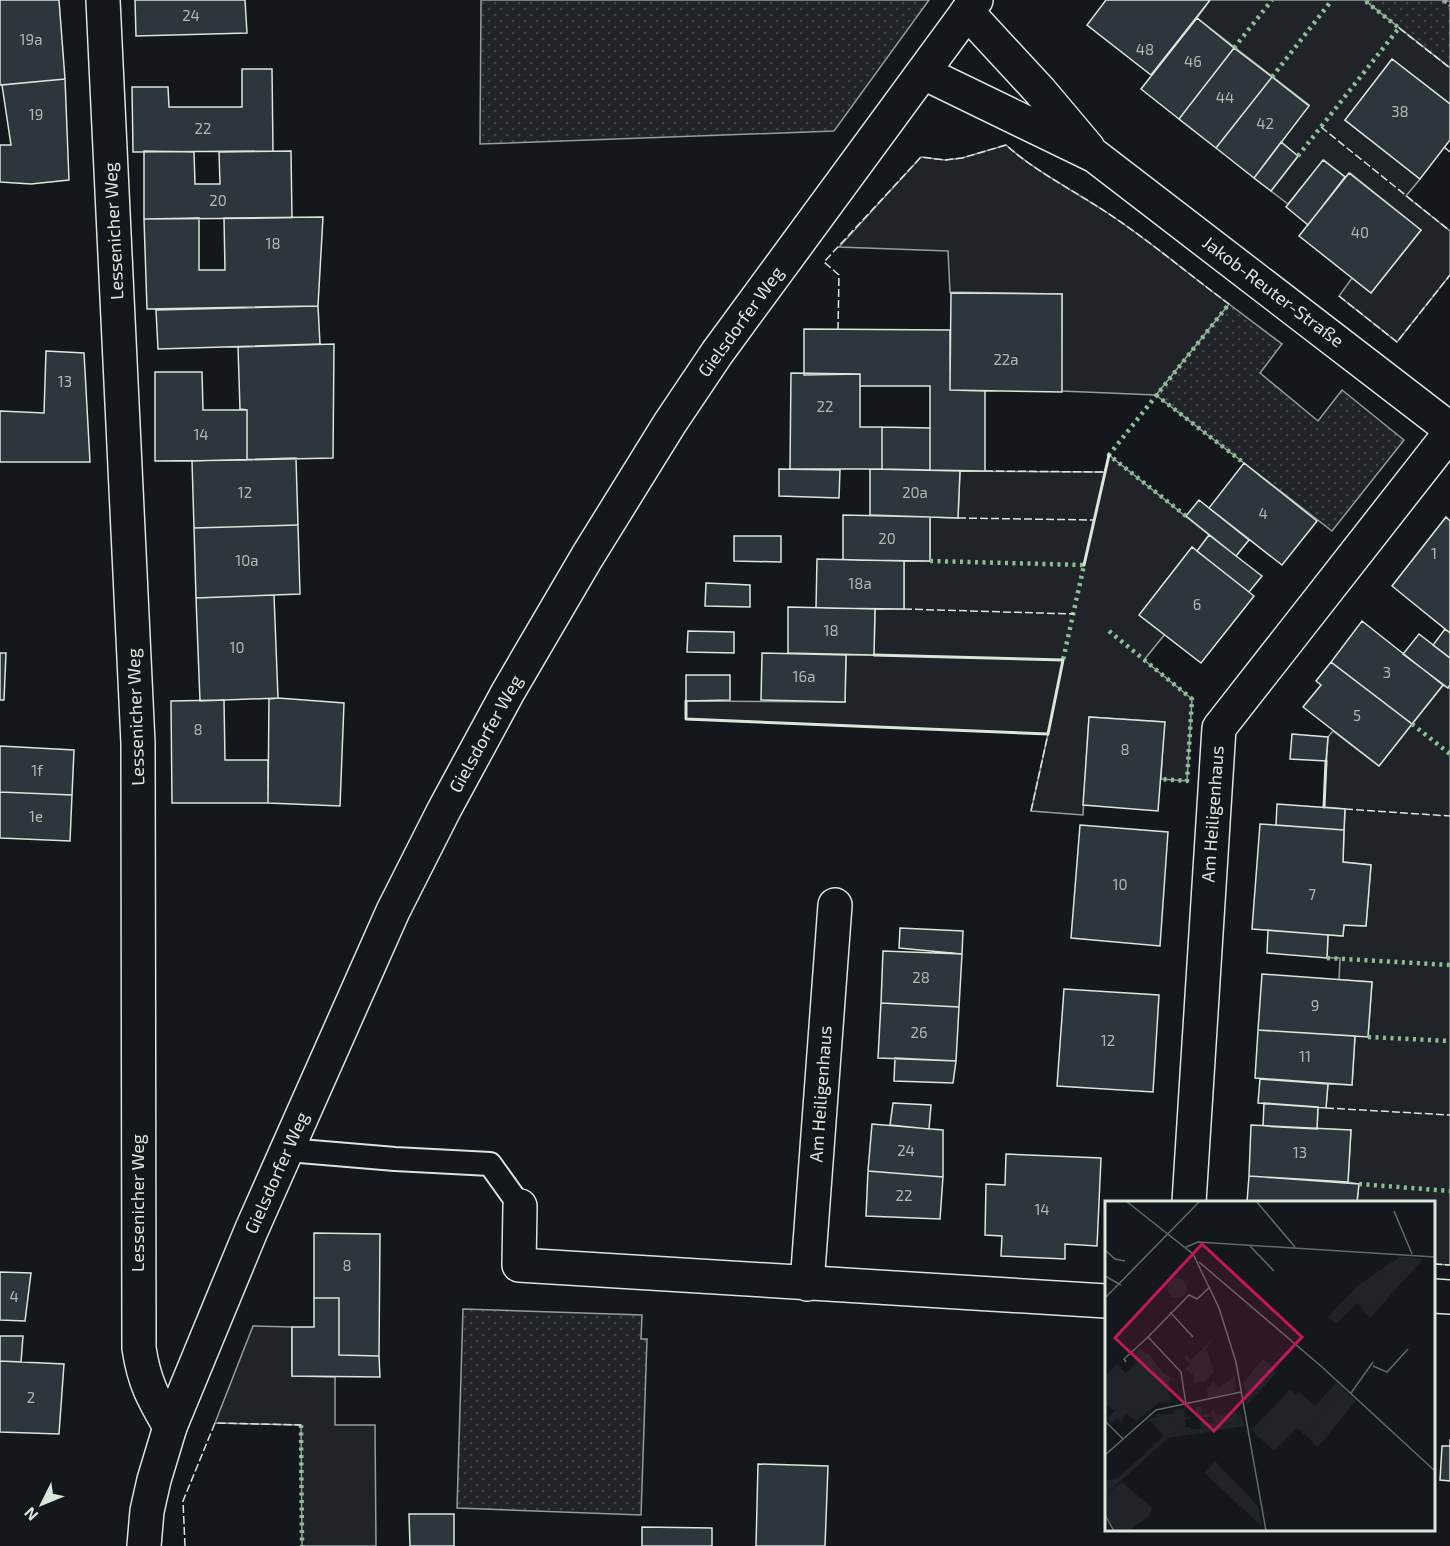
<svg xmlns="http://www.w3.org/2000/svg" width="1450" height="1546" viewBox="0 0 1450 1546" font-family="'Exo 2',sans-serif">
<defs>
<pattern id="grass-dots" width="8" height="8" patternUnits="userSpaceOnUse" patternTransform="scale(1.5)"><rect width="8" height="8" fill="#202428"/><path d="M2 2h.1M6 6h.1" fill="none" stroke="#404447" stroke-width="1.8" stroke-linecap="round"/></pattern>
</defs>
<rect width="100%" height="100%" fill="#14181c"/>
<path fill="url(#grass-dots)" stroke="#939e99" stroke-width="1.5" d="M481,0H929L834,131L480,144Z
M1364,0H1447L1450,2V68Z
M1229,304L1282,344L1260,373L1318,421L1342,390L1404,440L1332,531L1156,395Z
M463,1309L642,1315L641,1339H647L641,1515L457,1508Z"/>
<path fill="#202428" stroke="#939e99" stroke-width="1.5" d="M1210,0H1364L1450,68V104L1392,59L1345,120L1420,179L1406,196L1450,231V275L1397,342L1339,296L1352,278L1371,293L1421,230L1350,173L1345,177L1324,160L1288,204L1271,191L1298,156L1281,142L1309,105L1197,18Z
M1006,145C1036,172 1073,190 1106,212C1149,240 1188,274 1229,304L1156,395L1061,391L1062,294L950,292L948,251L839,247L921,157L945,160L962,158Z
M1109,455L1209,535L1197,551L1192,547L1140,614L1165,634L1144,660L1192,699L1187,781L1161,779L1164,722L1089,717L1083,815L1031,811L1048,734L686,719V701L845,702L846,655H874L875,609H904V561H930V517L958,518L960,471L1105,472Z
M1443,685L1448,688L1450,685V1265L1434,1264V1202H1357L1359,1184L1348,1182L1351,1130L1317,1129L1318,1107H1326L1328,1084L1352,1085L1355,1036H1368L1372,982L1339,980L1340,958H1327L1328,935L1343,936L1344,925L1366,926L1371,865L1343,862L1345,809L1324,807L1328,737L1333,731L1379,766Z
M253,1326L292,1327V1376L335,1377V1425H375L376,1546H302L301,1425L215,1423Z"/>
<path fill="#2c363c" stroke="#d8e6dc" stroke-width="1.5" d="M0,0H59L65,79L0,85Z
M135,0H245L247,33L136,36Z
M1106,0H1210L1151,75L1087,25Z
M1197,18L1234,48L1179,119L1141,89Z
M1234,48L1272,77L1216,148L1179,119Z
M1392,59L1450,104V140L1420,179L1345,120Z
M242,69H272L273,151L133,152L132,87H168L169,107H242Z
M1272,77L1309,106L1254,178L1216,148Z
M65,79L69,180L31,184L0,182V145H11L2,85Z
M1281,142L1298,156L1271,191L1254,178Z
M144,151L194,152L195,184H220L219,152L291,151L292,218L144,219Z
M1323,160L1345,177L1308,225L1286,207Z
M1349,173L1421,230L1371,293L1299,236Z
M323,217L318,306L147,309L144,219L199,218V270H225L224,218Z
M951,293L1062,294V392L950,390Z
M318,306L320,344L158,349L156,310Z
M804,329L950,330V390L985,391V471L930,470V386H860V374L804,375Z
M334,344L333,458L247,460V410L240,409L238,347Z
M46,351L84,353L90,462H0V411L44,413Z
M155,372H202L203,410H247V460L155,461Z
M791,373L860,374V427H882V469H790Z
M882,427L930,428V470L882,469Z
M296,458L298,525L194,528L192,461Z
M1244,463L1317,521L1282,565L1209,508Z
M779,469L840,470L839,498L779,496Z
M870,469L960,471L958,518L870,515Z
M1199,500L1249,540L1236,556L1186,516Z
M843,515L930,517V561L843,560Z
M1446,517L1450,521V633L1392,586Z
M298,525L300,594L196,598L194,528Z
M1209,535L1262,576L1249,592L1197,551Z
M734,536H781V562L734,561Z
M1192,547L1254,596L1201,663L1139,615Z
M817,559L904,561V609L816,608Z
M706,583L750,585V607L705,606Z
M274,595L278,698L200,701L196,598Z
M788,607L875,609L874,655L788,653Z
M1362,621L1443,685L1412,724L1331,662Z
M1445,629L1450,633V658L1433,645Z
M688,631L734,632V653L687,652Z
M1419,634L1450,658V685L1448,688L1403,654Z
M0,653H6L4,700H0Z
M762,653L846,655L845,702L761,700Z
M1331,662L1412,724L1379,766L1303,707L1321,685L1316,681Z
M686,675H730V700L686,701Z
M278,698L344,703L340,806L268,803L269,699Z
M224,700L225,760H268V803H172L171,701Z
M1089,717L1165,722L1158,811L1083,805Z
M1292,734L1328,737L1326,761L1290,759Z
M0,746L74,750L72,795L0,792Z
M0,792L72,795L70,841L0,838Z
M1277,804L1345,809L1344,830L1276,825Z
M1260,824L1344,830L1343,862L1371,865L1366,926L1344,925L1343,936L1252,929Z
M1080,825L1168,832L1160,946L1071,938Z
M900,928L963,931L962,954L899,948Z
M1268,930L1328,935L1327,958L1267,953Z
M883,951L962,954L959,1007L881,1003Z
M1262,974L1372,982L1368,1037L1258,1030Z
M1064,989L1159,995L1153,1092L1057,1086Z
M881,1003L959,1007L956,1061L878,1058Z
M1258,1030L1355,1036L1352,1085L1255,1078Z
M895,1058L956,1061L953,1083L894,1081Z
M1260,1079L1328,1084L1326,1108L1258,1103Z
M893,1103L931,1105L929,1129L890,1125Z
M1264,1103L1318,1107L1317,1129L1263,1126Z
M872,1124L943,1130V1177L868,1171Z
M1251,1125L1351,1130L1348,1182L1249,1176Z
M1006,1154L1101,1158L1097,1246L1065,1244V1259L1001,1256L1002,1236L985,1235L986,1184L1005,1185Z
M868,1171L943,1177L940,1219L866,1216Z
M1249,1176L1359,1184L1357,1202H1247Z
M314,1233L380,1234L379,1356L339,1355V1298H314Z
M0,1272L31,1273L25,1321L0,1320Z
M314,1298H339V1355L379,1356L380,1377L292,1376V1327H314Z
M0,1336H23L21,1362L0,1361Z
M0,1361L64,1364L59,1434L0,1432Z
M1450,1439V1481L1440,1480L1442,1446H1450Z
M758,1464L828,1466L825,1546H756Z
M409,1514H454V1546H410Z
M642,1527L712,1528V1546H642Z"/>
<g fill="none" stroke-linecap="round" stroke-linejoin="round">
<defs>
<path id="lane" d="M288,1150L395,1159L490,1164L520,1206"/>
<path id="street" d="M103,0L138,743L139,1348C144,1382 153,1398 170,1427
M967,12L1040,91L1088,148
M924,73L1095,156L1450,429
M1189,1202L1219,728L1450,433
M520,1206L519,1265L1106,1301
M807,1284L835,905
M1434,1296L1450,1297"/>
<path id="secondary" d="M144,1546L147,1511L154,1480L170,1427L251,1231L393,911L444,810L508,692L587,557L670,423L717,353L976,0"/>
</defs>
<use href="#lane" stroke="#d8e6dc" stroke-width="26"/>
<use href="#street" stroke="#d8e6dc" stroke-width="36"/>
<use href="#secondary" stroke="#d8e6dc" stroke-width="36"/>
<path stroke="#9da8a2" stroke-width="4" stroke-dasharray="4.5 3" stroke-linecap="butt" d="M1443,0L1450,5"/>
<use href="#lane" stroke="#14181c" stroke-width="22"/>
<use href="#street" stroke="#14181c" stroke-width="33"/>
<use href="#secondary" stroke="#14181c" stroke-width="33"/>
<path stroke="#8ac095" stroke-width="4.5" stroke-dasharray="3 4.5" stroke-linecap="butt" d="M1234,48L1272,0
M1272,77L1332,0
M1298,156L1399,28L1364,0
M1156,395L1244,463
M1186,516L1109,455L1229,304
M930,561L1084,565L1063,660
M1109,631L1192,699L1187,781L1161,779
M1412,724L1450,754
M1327,958L1450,965
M1368,1037L1450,1041
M1359,1184L1450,1191
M301,1425L302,1546"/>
<path stroke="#d8e6dc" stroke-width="1.5" stroke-dasharray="8 3" stroke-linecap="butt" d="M1399,28L1450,68
M1321,127L1450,231
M1444,147L1450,152
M1339,296L1397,342L1450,275
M838,330L839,275L824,262L921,157L945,160L962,158L1006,145C1036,172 1073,190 1106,212C1149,240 1188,274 1229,304
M985,471L1105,472
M958,518L1094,520
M904,609L1074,614
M1345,809L1450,816
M1031,811L1048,734
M1326,1108L1450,1115
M1434,1264L1450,1265
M185,1546L183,1501L215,1423L301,1425"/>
<path stroke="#d8e6dc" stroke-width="3" d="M1084,565L1109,455
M686,701V719L1048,734L1063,660L874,655
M1324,807L1326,761"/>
</g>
<g text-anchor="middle" stroke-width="4.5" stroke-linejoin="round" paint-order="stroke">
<g font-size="15" fill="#adbab4">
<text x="191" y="21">24</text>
<text x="31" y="45">19a</text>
<text x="1145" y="55">48</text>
<text x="1193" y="67">46</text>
<text x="1225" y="103">44</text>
<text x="1400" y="117">38</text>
<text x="36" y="120">19</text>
<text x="1265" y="129">42</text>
<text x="203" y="134">22</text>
<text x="218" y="206">20</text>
<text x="1360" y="238">40</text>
<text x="273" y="249">18</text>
<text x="1006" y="365">22a</text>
<text x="65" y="387">13</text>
<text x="825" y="412">22</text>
<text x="201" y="440">14</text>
<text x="245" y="498">12</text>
<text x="915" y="498">20a</text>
<text x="1263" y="519">4</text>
<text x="887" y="544">20</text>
<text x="1434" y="559">1</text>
<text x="247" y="566">10a</text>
<text x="860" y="589">18a</text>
<text x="1197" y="610">6</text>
<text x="831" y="636">18</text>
<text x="237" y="653">10</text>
<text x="1387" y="678">3</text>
<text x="804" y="682">16a</text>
<text x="1357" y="721">5</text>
<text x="198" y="735">8</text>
<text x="1125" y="755">8</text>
<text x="37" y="776">1f</text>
<text x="36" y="822">1e</text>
<text x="1120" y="890">10</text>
<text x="1312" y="900">7</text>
<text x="921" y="983">28</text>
<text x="1315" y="1011">9</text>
<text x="919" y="1038">26</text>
<text x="1108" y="1046">12</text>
<text x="1305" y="1062">11</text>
<text x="906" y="1156">24</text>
<text x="1300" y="1158">13</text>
<text x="904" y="1201">22</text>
<text x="1042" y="1215">14</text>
<text x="347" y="1271">8</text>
<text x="14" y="1302">4</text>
<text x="31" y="1403">2</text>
</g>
<g font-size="18" fill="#d8e6dc" stroke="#14181c">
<text transform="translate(114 231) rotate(-93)" y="6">Lessenicher Weg</text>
<text transform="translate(1273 292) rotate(37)" y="6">Jakob-Reuter-Straße</text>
<text transform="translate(741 322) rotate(-54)" y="6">Gielsdorfer Weg</text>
<text transform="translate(136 717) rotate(-92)" y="6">Lessenicher Weg</text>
<text transform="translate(486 734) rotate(-61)" y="6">Gielsdorfer Weg</text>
<text transform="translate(1213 814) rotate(-86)" y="6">Am Heiligenhaus</text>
<text transform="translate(821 1094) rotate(-86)" y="6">Am Heiligenhaus</text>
<text transform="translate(277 1173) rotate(-66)" y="6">Gielsdorfer Weg</text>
<text transform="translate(138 1203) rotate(-90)" y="6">Lessenicher Weg</text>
</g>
</g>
<g transform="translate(1105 1201)">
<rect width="330" height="330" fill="#14181c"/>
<path d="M296,55L318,58L265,117L252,102L231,123L223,116L252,85ZM62 87a10 10 0 1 1 20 0a10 10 0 1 1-20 0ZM158,158L172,171L142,204L138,182ZM232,181L239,189L199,233L192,227L169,250L146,229L185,189L191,194L194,191L210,205ZM132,204L140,225L63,237L0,294V280L13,277L59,235L43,218L52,216L50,213H68L69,209L79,230L135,221ZM110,260L153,305L157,326L100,272Z" fill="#202428"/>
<path d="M239,189L251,200L213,246L199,233Z" fill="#202428"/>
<path d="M109,137L101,148L109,170L100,180L89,182L88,173L75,166L80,168L85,163L79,157L82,154L86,159ZM38,144L35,149L44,153L58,172L69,178L64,179V193L66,200L76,202L55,201L31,220L21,212L16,221L12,217L6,222L2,218L10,210L0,203V174L12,163L21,172L32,161L27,155ZM130,175L131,186L127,192L103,197L102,187L108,181L114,187ZM97,205L96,214L106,212L108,207L111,214L133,211L135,221L96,227V221L109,222L108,216H92L90,206ZM80,208L79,216L87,217L80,218L81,226L89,228L79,230L71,220L69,209ZM17,281L47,307L44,315L23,330H10L0,313V294Z" fill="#202428"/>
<path fill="none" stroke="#626a69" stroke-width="1.5" d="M21,0L88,53L114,107L131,161L161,330M151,0L190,46M289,10L307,53M144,44L169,70M81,46L93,41L330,56M0,49L10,58L20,60M94,61L217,166L330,270M0,75L16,84M0,97L95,0M65,111L88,136M43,136L84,94L92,98L105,86M21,161L19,158L43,136L76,171L81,204M268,165L282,171L303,148M246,192L268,161M0,220L18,238M0,254L51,209L136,191M0,314L9,330"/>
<path fill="#c2185b" fill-opacity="0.15" stroke="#c2185b" stroke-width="3" d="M97,43L197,136L109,230L10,137Z"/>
<rect width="330" height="330" fill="none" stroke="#d8e6dc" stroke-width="3"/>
</g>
<g transform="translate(42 1504) rotate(227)" stroke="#14181c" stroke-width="4.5" paint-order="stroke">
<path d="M0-4.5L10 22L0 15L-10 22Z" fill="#d8e6dc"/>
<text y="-9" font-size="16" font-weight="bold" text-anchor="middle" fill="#d8e6dc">N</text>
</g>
</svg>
